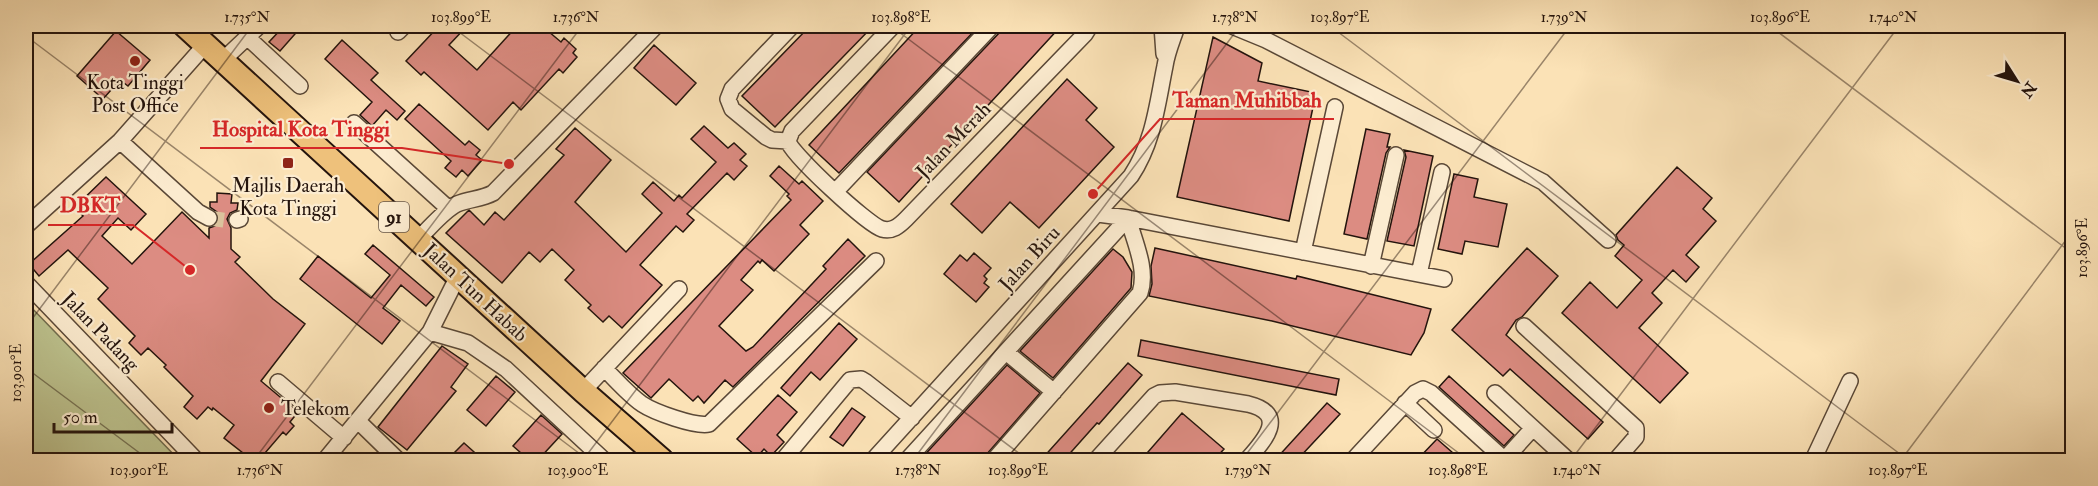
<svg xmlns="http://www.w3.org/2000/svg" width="2098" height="486" viewBox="0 0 2098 486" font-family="'IM FELL Double Pica',serif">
<rect width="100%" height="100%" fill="#fbe2b6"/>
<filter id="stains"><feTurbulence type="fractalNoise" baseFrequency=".00333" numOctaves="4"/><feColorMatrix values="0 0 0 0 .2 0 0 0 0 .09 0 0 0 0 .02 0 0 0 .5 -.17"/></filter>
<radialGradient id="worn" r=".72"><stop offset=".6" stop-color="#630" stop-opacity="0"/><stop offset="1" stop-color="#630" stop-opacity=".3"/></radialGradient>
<path fill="#bdc38f" stroke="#706c4e" stroke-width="1.5" d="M26,302L179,460H26Z"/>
<path fill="#dc8c82" stroke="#24140d" stroke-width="1.5" d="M284,26H302L280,51L269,42Z
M439,26H467L449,45L477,70L517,26H542L561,42L564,38L576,49L573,53L577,57L563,73L559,69L521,110L513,102L488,130L424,72L421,75L406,61Z
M810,26H873L775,127L742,96Z
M920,26H979L839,173L809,145Z
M1001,26H1061L899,202L867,172L999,33Z
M116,31L150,60L128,86L120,80L103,99L77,76Z
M1213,37L1262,63L1258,81L1316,93L1289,221L1177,197Z
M342,40L378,73L371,80L405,111L397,120L386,110L372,126L360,115L372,102L325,59Z
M654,45L696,83L676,105L634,68Z
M1067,79L1097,108L1086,120L1114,147L1039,228L1010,202L982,233L951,204Z
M419,104L465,145L469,141L480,150L476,155L482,160L468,176L462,170L456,177L445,168L451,161L405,119Z
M704,126L728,148L734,143L746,154L740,160L747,166L734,180L727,173L687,214L694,220L683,232L676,226L640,265L662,285L622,328L609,316L603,322L588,308L591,305L565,280L574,270L552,249L540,262L529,252L502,283L446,233L469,210L484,225L495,212L504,220L564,155L556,149L575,128L611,160L575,202L626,252L662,213L642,194L653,182L674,201L679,195L682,198L716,162L691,139Z
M1366,129L1390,134L1387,147H1390L1386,153L1367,239L1344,234Z
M1404,150L1433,156L1414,246L1387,241L1406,157Z
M779,166L799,184L802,181L823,201L800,225L809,234L774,271L762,260L760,263L758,261L741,280L753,290L719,326L746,351L753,347L826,269L823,266L848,239L865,256L733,387L725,380L704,403L698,396L693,401L669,379L651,398L623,373L791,200L787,196L789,194L770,176Z
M1677,167L1712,198L1703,209L1716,221L1686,255L1699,267L1686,282L1673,270L1652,293L1662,303L1639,328L1688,373L1660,403L1562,313L1590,282L1617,308L1642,280L1615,256L1624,245L1618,240L1616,235Z
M1454,174L1478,179L1474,197L1507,204L1498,247L1465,241L1462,254L1438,249Z
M106,177L146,214L131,230L118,218L102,236L132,264L182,212L209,238V228L215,226L219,218L217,212L210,207V202H217V193L232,194L231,203H238L237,210L230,213L227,219L231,228V249L240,257L235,262L273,299L305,324L261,381L298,412L290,422L294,426L286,435L283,432L259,460H252L224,438L234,425L213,408L212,410L208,407L197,419L184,407L193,396L164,367L166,365L148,348L141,355L129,343L135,336L98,299L108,288L68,250L39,276L29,264L83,216L75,207Z
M373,245L434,297L426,306L401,285L383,308L400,321L382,344L300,279L318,256L371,298L390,275L365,254Z
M1155,248L1296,279L1297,276L1431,309L1424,333L1411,355L1272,321L1149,296L1152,284L1151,266Z
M1527,248L1558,276L1522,317L1516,320L1506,335L1603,422L1588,439L1510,369L1503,376L1452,330Z
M1113,249L1123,257L1132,272L1131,288L1053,378L1020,351Z
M974,253L991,268L984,276L987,279L984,283L989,287L976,302L944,274L960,255L967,261Z
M839,323L857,339L820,380L811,372L790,396L781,388Z
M1141,340L1339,379L1336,395L1138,356Z
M442,346L468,364L451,387L456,391L407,450L378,427Z
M1128,363L1142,375L1099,424L1097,423L1064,460H1041Z
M1007,365L1040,393L987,454L985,460H920Z
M496,376L515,392L486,426L467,410Z
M1449,376L1514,435L1504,446L1439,387Z
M778,395L797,412L777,435L784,442L771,456L764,449L757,457L737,439Z
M1327,403L1340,414L1297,460H1275Z
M852,408L865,417L843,446L830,437Z
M1182,413L1224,449L1214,460H1141Z
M541,415L562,434L538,460H529L513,446Z
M1437,439L1461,460H1417Z
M464,443L483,460H447Z"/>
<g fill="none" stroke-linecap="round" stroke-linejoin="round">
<path stroke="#dbc39d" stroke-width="15" stroke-dasharray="15 8" stroke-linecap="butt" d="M209,218L230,221L237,220"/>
<defs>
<path id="minor" d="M893,26L792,131L788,141C791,154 868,225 882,229C892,232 899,226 906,219L1085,34L1090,26
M1162,26L1164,54
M1232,26L1266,40L1543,182L1608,240
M398,32L404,26
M247,37L300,86
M223,60L259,26
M354,123L449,209
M120,141L198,212L209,218
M788,141L772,140L766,137L732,109L728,99L732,89L792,26
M835,192L992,26
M1098,214L1128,218L1444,279
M237,220L240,219
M26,226L120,141L206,44
M418,239C430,228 443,211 457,204C469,199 482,199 493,193L656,26
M1303,252L1335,107
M1371,266L1396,155
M1419,274L1442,172
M26,283L196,460
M1524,326L1636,428V437L1616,460
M430,332L468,343L506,369L604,460
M1006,352L1054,392
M604,368C616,380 628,394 642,404C654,412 695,427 709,424L876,261
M278,382L344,438
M583,391L679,289
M1495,393L1568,460
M1405,403L1434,430
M358,421L398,460
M325,460L430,332L458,276
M783,460L850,380L861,379L866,382L912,418
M873,460L1131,176C1154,141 1157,105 1165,66C1167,52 1173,39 1177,26
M907,460L1128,218
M994,460L1140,293C1148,269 1134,241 1128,218
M1096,460L1154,396L1160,393L1175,392L1248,404C1289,414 1264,441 1247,460
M1353,460L1415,393L1423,389L1431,393L1505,460
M1504,460L1533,428
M1813,460L1850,381"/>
<path id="highway" d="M185,26L583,391L662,460"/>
</defs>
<use href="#minor" stroke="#5a4837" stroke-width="18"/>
<use href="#highway" stroke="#24140d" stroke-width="26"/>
<use href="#minor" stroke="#fcecd0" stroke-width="15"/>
<use href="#highway" stroke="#eec17b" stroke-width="22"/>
</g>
<path fill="none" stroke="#24140d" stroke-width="1.5" stroke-opacity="0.45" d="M451,26L1028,460M891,26L1468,460M1330,26L1908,460M1770,26L2072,253M26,36L588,460M26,327L252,26M26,368L149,460M254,460L582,26M583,460L911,26M913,460L1240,26M1242,460L1570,26M1571,460L1899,26M1901,460L2072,232"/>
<g fill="#8f2418" stroke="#fcecd0" stroke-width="2">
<circle cx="135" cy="61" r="6"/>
<rect x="282" y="157" width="12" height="12" rx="3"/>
<circle cx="269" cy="408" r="6"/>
</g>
<g text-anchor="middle" stroke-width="4.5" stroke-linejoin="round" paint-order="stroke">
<rect fill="#fcecd0" stroke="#655548" stroke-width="1.5" x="379" y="202" width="30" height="30" rx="4.5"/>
<g font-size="18" font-weight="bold" fill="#24140d">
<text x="394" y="223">91</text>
</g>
<g font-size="20" fill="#24140d" stroke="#fcecd0">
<text x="135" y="89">Kota Tinggi<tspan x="135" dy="23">Post Office</tspan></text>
<text x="288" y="192">Majlis Daerah<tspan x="288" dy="23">Kota Tinggi</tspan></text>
<text x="281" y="415" text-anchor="start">Telekom</text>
</g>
<g font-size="20" fill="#24140d" stroke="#fcecd0">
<text transform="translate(953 140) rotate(-46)" y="7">Jalan Merah</text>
<text transform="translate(1029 258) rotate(-48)" y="7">Jalan Biru</text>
<text transform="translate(476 292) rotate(43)" y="7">Jalan Tun Habab</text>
<text transform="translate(101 331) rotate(46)" y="7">Jalan Padang</text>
</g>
</g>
<path fill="none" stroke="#d62828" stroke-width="2" d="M1093 194L1160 119H1334M509 164L402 148H200M190 270L133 225H48"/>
<g fill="#d62828" stroke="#fcecd0" stroke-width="2">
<circle cx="1093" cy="194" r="6"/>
<circle cx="509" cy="164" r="6"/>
<circle cx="190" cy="270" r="6"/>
</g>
<g font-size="21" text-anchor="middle" font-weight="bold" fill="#d62828" stroke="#fcecd0" stroke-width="4.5" stroke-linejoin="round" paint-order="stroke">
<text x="1247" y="107">Taman Muhibbah</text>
<text x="301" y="136">Hospital Kota Tinggi</text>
<text x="90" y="212">DBKT</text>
</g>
<rect width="2098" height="486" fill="none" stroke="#fbe2b6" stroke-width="66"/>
<g transform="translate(2017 81) rotate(127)" stroke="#fcecd0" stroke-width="4.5" paint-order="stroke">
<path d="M0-4.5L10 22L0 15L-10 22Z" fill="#24140d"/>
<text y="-9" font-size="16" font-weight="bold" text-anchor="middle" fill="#24140d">N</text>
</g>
<path d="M54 423v9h118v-9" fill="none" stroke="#24140d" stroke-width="3"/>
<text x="63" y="423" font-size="18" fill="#24140d" stroke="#fcecd0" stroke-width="4.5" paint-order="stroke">50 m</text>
<rect x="33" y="33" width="2032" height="420" fill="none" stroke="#24140d" stroke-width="2"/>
<g font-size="15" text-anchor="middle" fill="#24140d">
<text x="247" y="22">1.735°N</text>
<text x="461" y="22">103.899°E</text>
<text x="576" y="22">1.736°N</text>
<text x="901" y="22">103.898°E</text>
<text x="1235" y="22">1.738°N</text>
<text x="1340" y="22">103.897°E</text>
<text x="1564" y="22">1.739°N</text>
<text x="1780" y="22">103.896°E</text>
<text x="1893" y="22">1.740°N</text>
<text transform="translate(2082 248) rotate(-90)" y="5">103.896°E</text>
<text transform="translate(16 373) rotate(-90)" y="5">103.901°E</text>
<text x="139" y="475">103.901°E</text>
<text x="260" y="475">1.736°N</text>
<text x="578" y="475">103.900°E</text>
<text x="918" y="475">1.738°N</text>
<text x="1018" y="475">103.899°E</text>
<text x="1248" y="475">1.739°N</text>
<text x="1458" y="475">103.898°E</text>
<text x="1577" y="475">1.740°N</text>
<text x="1898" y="475">103.897°E</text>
</g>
<rect width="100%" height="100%" filter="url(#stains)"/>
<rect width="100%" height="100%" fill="url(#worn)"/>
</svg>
